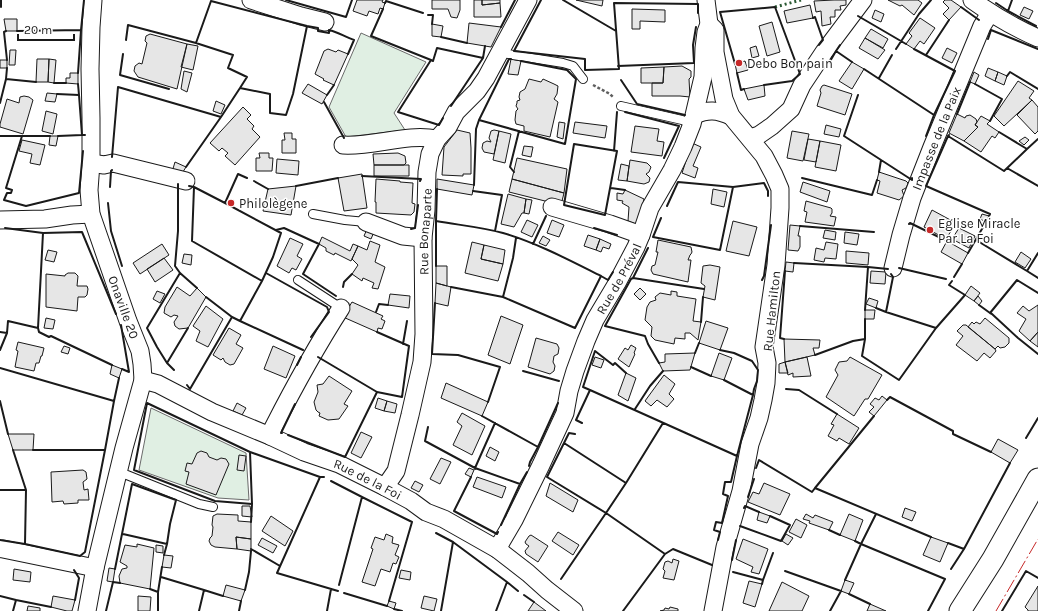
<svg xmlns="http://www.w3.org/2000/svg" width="1038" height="611" viewBox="0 0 1038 611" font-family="Karla,sans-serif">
<rect width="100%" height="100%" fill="#fff"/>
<path fill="#e0efe3" stroke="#6a6a6a" d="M361,33L426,62L394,113L405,130L346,137L329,107Z
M151,408L246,453L249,500L218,498L139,470Z"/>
<path fill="#e6e6e6" stroke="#1a1a1a" d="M357,0H383L382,2L385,3L383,9L380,8L378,14L369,11L367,16L353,11Z
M432,0H460V10L457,18L451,17L448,9H432Z
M474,0H482V5L500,3L501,17H474Z
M482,0H500V3L482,5Z
M576,0H603L602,6Z
M834,0H846V5L840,6L841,10H835V17H830L831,24L822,26L821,11L816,12L814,1Z
M888,0H918L922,3L914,15L902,5L900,6Z
M945,0H951L961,7L949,20L943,14L949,8L943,2Z
M810,5L813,18L787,23L784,11Z
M1024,7L1033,11L1029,19L1020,15Z
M632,9L665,10V22L640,21V29H632Z
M875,10L884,14L881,22L872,18Z
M920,18L935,28L924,44L920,41L914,49L906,44L912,36L909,33Z
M4,19H17V31H6Z
M772,22L780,52L767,56L759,26Z
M469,23L501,27L491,47L467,43Z
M432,24L443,26L441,37L432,36Z
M871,29L888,39L883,48L865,38Z
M150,34L187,44L177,89L138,77L134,71L135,66L139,63L142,64L147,43L145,41L146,36Z
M865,38L885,50L878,59L859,48Z
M187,44L198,46L193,70L181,67Z
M756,46L759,56L752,58L750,48Z
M947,48L957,53L952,63L942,58Z
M328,49L336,52L338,50L348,54L334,85L323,80L324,79L315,74L324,51Z
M10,50H16L15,65H9Z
M37,59H49L48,82H36Z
M49,59L56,60L54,83L48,82Z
M511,59L521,61L518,75L508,74Z
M0,60H7V68H0Z
M745,61L748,70L737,73L735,64Z
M852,62L864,69L852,89L839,81Z
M682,66L691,71V77L689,79L690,97L680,96H652V83H663L664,67Z
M664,67L663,83H641V68Z
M988,68L998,72L995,81L985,76Z
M184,71L192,73L187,92L181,89Z
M974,72L979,75L975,84L970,82Z
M998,72L1007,76L1004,85L995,81Z
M70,73H78V84L66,83V78H70Z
M529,79L541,82L543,79L554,84L558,86L557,94L554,99L558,102L550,137L524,131V126L516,124L515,120L516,111L518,109L516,106L517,103V101L520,100L519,97L520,92L525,89Z
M1018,81L1034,91L1029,98L1032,100L1004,126L994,116Z
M308,84L327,95L322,104L302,93Z
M764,85L765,96L748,100L744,89Z
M824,85L852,94L845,115L817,106L821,93L820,90L822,86Z
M47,93L57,94L55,102L45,101Z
M24,96L29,97L33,100L23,134L0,127V124L7,99L19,103L20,97Z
M1032,100L1038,107V131L1035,134L1017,115Z
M216,101L225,105L221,114L213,111Z
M243,107L251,115L247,119L254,126L252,129L260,137L235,165L225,156L228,153L222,148L219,151L210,143Z
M46,111L57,114L53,134L42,131Z
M957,114L965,118L966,116L970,115L976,119L977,122L975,125L978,127L964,141L949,133Z
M981,116L990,121L987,124L999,132L995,138L992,136L981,152L964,141L978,127L975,125Z
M559,122L565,123L563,139L557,137Z
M575,122L607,126L605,138L573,133Z
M826,125L841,129L839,137L824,134Z
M635,126L659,129L657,141L664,142L662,156L631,152Z
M457,130L470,133L471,148V174H463V176L442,175L444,147Z
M494,130L499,131L494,154L484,152L482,148L483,143L487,141L491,142L489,138L491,131Z
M499,131L511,134L505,163L493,160Z
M792,131L809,134L803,161L787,158Z
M284,133H292V139H296V153H282V140H285Z
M50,136H58L56,146L49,145Z
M1025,137L1029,140L1024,145L1019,141Z
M808,139L820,141L816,162L804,160Z
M22,140L45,145L40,165L30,163L32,154L19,151Z
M820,141L841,145L836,171L815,167Z
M692,143L701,147L693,166L698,168L695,178L682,173Z
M524,146L533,147L531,157L522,155Z
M259,153H269V158H273L272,171H256V158H260Z
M398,153L405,156L406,163L404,165H374L373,154Z
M517,158L567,169L564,193L512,179Z
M277,159L299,161L298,175L276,173Z
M630,160L647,163L651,167L649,172L646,174L650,178L649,182L644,184L627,181Z
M175,162L186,167L181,175L172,172Z
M621,164L629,166L627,181L618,180Z
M374,165H409V176H374Z
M879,172L906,181L908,183L907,186L906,188L902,190L904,196L899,200L877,193L880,181L877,180Z
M362,174L367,208L344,211L338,178Z
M376,179L400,181V182L413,183L412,203L415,204L414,212L411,215L376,213V202H375Z
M437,179L474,185L472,195L437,189Z
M512,179L564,193L561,205L509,192Z
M803,182L830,191L827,202L800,192Z
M296,186L291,215L263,211L268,189Z
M713,189L727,192L724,207L711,204Z
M625,190L644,199L638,225L628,221L629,207L622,203L623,201L617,200V193L623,194Z
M508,194L526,199L524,213H522L514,227L501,224Z
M526,199L532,200L529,214L524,213Z
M806,201L831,208L832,209V213L830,216L836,217L834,226L805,222L807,212L804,211Z
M932,210L956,223L946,239L924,227Z
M982,214L989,216L986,222L980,219Z
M527,220L538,225L532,237L521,232Z
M552,220L564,225L559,237L547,233Z
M733,221L757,227L749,256L726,251Z
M790,225L800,226L798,236H800V247L798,251L788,250Z
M959,228L975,236L969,248L952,239Z
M367,229L374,232L371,239L364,236Z
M825,230L836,232L835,240L823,238Z
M845,232L859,234L857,245L844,243Z
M588,235L600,239L596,250L584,246Z
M543,236L550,240L546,246L539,243Z
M322,237L350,251L353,244L358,246L351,261L335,253L334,255L326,251V248L319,244Z
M290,238L303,244L297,256L302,259L296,270L292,268L289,273L277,266Z
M600,239L611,244L609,249L603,247L601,252L596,250Z
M658,240L691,247L692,252L691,254L690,255L688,260H691L688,282L653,274L651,270L652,266L655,265L658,252H656Z
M370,241L380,245L375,262L385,267L378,289L372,288L374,283L363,278L362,281L352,274L358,265L352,259L358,246L367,250Z
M947,241L968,253L962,264L941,252Z
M472,242L484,245L481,259L503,264L498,281L465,273Z
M826,242L838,244L836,259L825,258L824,262L814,260L816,248L824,250Z
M162,244L169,255L140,274L133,263Z
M484,245L505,250L503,264L481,259Z
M48,250L57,252L54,262L45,260Z
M846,251L869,253L868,265L846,263Z
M1021,252L1031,259L1025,268L1015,262Z
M184,254L192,255L191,265L182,263Z
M164,258L173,270L155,282L147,269Z
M786,262L794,263L793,272L785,271Z
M710,265L720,267L715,300L703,297L705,286L701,283L703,266Z
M436,266H447V286L436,283Z
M871,271L886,272L885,284L870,283Z
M68,273H75L78,276L77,286H87L88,289L87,295L85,297H78L77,311L46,307V274L65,276V275Z
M436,283L451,287L448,306L435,303Z
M971,286L980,293L974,301L965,295Z
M177,287L190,296L197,288L206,297L188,328L179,329L175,326L174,322L178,316L174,315L171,317L164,313L165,307Z
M640,288L646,294L640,300L634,294Z
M157,291L165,294L160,303L153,299Z
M671,291L677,292V296L696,299L693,321L701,322L698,340L690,333H685V339L675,338L674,344L655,340L651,336L652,327L645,320L647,307L650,302L656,300L655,297L660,293L671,295Z
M390,294L410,296L409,308L388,305Z
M978,296L982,301L979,305L974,301Z
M869,298L878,301L876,308L866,304Z
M352,302L383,316L381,319L385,321L382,329L378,328L377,332L343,317Z
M1038,305V332L1030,341L1019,331L1026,319L1017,313L1023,306L1029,311Z
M206,306L223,319L208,347L196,341L200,331L193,326Z
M865,310H875L874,319H865Z
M501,316L523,325L510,364L488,355Z
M46,318L55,320L53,329L44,328Z
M985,318L1009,338V343L1005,347L1000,348L998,346L995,349L968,327L972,322L974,324L976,322L980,324Z
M706,321L728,328L720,350L699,343Z
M963,325H966L995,349L996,351L990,358L984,353L977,361L956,345L963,336L957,331Z
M229,328L241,335L236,344L243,348L234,364L230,365L225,362L223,358L221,360L213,355Z
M1038,332V347L1030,341Z
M536,338L557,344L559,348L558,354L554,356L553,362L555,366L554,371L550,374L528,367Z
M784,339L820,340L819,348H813L815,355L785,362Z
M18,342L44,348L42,356H41L39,363H36L34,371L15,367L18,351L16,350Z
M631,345L636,348L634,353L635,354L629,367L618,359L625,348L628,350Z
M64,346L70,348L68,354L61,352Z
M273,346L295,356L286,378L264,369Z
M695,353L690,370L663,371L659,363L665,362V354Z
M719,353L732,358L724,380L711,376Z
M595,357L604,360L601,368L592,365Z
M807,357L811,376L793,377V373L788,375L785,362Z
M850,357L882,375L868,399H865L854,416L826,397L838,375L835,370L839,362L847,361Z
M785,362L788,373H779V364Z
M112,365L122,369L119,378L110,374Z
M626,373L636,378L628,401L618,395Z
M664,375L675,384L669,394L674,399L667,407L657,400L651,406L645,401Z
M329,376L352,391L344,404L348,406L339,419L328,420L319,416L320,413L318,412L316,410L314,402L318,392L317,385L323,384Z
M446,383L488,402L482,416L441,398Z
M882,396L887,400L874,416L869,412L874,407L870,404L875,398L879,400Z
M378,398L387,401L384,411L375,408Z
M387,401L397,404L395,413L384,411Z
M237,403L246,408L242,415L233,411Z
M462,413L485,426L472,455L453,445L462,426L457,422Z
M837,414L859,428L849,444L839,438L837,441L828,436L834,425L831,424Z
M361,432L372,437L361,458L351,453Z
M8,434H34L33,450H13Z
M998,439L1018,450L1010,463L991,452Z
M490,447L499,452L495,461L486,456Z
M201,451L207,453L209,457L217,460L221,458L226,459L229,464L216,495L186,484L189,472L185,471L187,463L192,464L197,453Z
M239,455L246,456L244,471L237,470Z
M441,458L451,462L440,484L430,479Z
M469,468L474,470L471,477L465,474Z
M83,470L86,472L87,479L83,482L84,490L88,489L89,500H78V503L64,504L63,501L52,502L51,472Z
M477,477L506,487L502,498L473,487Z
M415,481L423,485L419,492L411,488Z
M550,483L578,500L573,512L546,496Z
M764,483L790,494L780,515L748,502L753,492L759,494Z
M242,506H250L252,517L242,516Z
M905,508L916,512L912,521L902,517Z
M759,512L770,516L767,523L757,520Z
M217,514L238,515V521L251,522V539L236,537L237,549L215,547L211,545L209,541L210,538L212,536L213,527L212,525L213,516Z
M806,514L813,518L815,515L833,522L829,530L809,523L810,521L803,519Z
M849,514L863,520L855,541L840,535Z
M271,516L293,531L285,546L262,531Z
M796,519L807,525L801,538L789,532Z
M558,532L579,545L573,555L552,541Z
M386,534L393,537L392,543L399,545L395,555L399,557L396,564L393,563L390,572L381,569L375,586L362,582L373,549L371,548L375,537L384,540Z
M786,534L793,538L788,545L782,541Z
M531,535L548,546L538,562L526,554L525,551L529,546L526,544L525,542L529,536Z
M236,537L251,539V551L237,549Z
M931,537L948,543L940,562L923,555Z
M262,538L277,546L273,553L258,545Z
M743,539L768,549L759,574L751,572L753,567L736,559Z
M137,544L154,548L150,589L120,583L119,576L122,569L127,568V566L120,562L125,545L137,547Z
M156,545L163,546V553L156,552Z
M164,555L173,556L171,568L162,567Z
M673,559L679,561L674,580L663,578L665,571L663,569L665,562L668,561L672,563Z
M109,568L115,569L113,582L107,581Z
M14,569L31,572L30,582L13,580Z
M401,570L411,572L410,580L399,578Z
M845,580L854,583L849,594L841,591Z
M749,581L762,584L755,607L743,603Z
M782,582L809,596L802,611H769Z
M226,585L245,590L241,601L223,596Z
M1038,586V611H1028V610L1025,607Z
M53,596L75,600L72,611H67L51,607Z
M138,596L151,597L150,611H138Z
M424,596L437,599L434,611L421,608Z
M389,601L396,603L394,609L387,606Z
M534,602L546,611H528Z
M870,604L886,611H867Z
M28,606L40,608V611H27Z
M670,607L678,609V611H660L664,610L665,608L669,609Z"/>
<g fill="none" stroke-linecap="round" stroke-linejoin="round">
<defs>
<path id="service" d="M500,52L513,55L563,63L573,66L583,79
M621,106L682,120L692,124
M313,214L345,220L366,222
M298,280L341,308
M119,473L127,475L199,504L213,507"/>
<g id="minor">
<path d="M251,0L301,16L325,22"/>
<path d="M972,0C993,15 1015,28 1038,38"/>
<path d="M709,24L715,30V52L724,99L731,116L764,156L774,175L780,189V208L776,265L764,347L767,363L766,383L763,400L759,418L750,444L741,491L725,547L713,611"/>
<path d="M695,115C708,109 717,110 731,116"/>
<path d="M750,138L759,135L772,126L791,109L802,85L824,52L863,0"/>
<path d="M343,145C374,147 406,133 437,139"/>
<path d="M91,163L104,165L113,163L186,181"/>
<path d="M552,207L610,224L641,235"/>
<path d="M0,220L45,219L72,215L91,214"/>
<path d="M366,222L403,236L423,238"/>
<path id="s1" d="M893,268L901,235L912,198L932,147L982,26L990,13"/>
<path id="s2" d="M143,380L158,384L212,412L270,436L304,452L339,464L385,487L411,501L426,512L444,519L497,549L528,573L547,590L574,611"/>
<path d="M270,436L273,428C294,387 316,347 341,308"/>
<path id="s3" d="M385,487L396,471L410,415L422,362L424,334L423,238L426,210L427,172L430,154L437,139L448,127L456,112L477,91L486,78L528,0"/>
<path d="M3,549L95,568"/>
<path id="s4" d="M497,549L514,520L541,465L565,413L569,391L575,371L586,341L595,320L617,283L636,247L641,235L650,208L672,170L683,147L692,124L703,77L704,48L706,32L709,24L706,0"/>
<path d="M87,611L95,568L124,448L143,380L142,364L140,351L128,321L91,214L89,190L91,163V118L90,69L91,27L93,0"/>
</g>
<path id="tertiary" d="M960,611L993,559L1038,479"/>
</defs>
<use href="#service" stroke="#1a1a1a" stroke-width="10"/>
<use href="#minor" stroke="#1a1a1a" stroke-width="19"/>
<use href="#tertiary" stroke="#1a1a1a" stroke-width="23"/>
<path stroke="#5f5f5f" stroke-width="2.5" stroke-dasharray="3 2" stroke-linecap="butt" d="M593,85L610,94L613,97"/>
<use href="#service" stroke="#fff" stroke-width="8"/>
<use href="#minor" stroke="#fff" stroke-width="17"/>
<use href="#tertiary" stroke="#fff" stroke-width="21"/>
<path stroke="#2b5a34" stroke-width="3" stroke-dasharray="2 3" stroke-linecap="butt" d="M775,7L801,0"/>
<path stroke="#1a1a1a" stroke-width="2" d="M1,0V7
M286,0L346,17L352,0
M541,0L514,51L585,59V70L619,69L614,3L698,4V13
M563,0L616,31
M385,3L386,1L423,13
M996,3L1008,11L1012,0
M961,7L979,20
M383,9L371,36L431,60
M1008,11L1036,26
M428,15H433L432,24
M858,16L906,44
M813,18L815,17L823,40L819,45
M307,26L293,94L286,115L270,113V94L240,88L247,77L228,68L233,55L196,43L211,1L307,26L318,28V31L329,33V30C338,32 345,37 354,40L348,54
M501,27L515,0
M6,31L4,32L7,60
M17,31L81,30L84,0
M441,37L467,43
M988,39L991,30L1038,49
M126,40L128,25L196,43
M840,45L836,51L852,62
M896,49L919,14L931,0
M123,54L120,75L169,89
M926,55L949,20
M511,59H509L479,120L565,144L576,79L567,70L521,61
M829,63L836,51
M735,64L720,12L775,7L800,74L792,81L764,85
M618,66L694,63L693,45L696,27
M7,68L6,79L36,82
M864,69L934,115L955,71L914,49
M78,73L81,30
M737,73L741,90L744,89
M1007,76L1010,72L1038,89
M879,78L892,55
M621,80L637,104L685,115
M54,83H66
M78,84L79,95
M975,84L1002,99L990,121
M57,94L79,95L82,135H85
M327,95L334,85
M858,95L844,136L912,180V178
M324,102L344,138
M0,103L6,79
M451,106L483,58L485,46
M625,112L679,126L664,158
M957,114L970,82
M221,117L240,88
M443,118L439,125L398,112L431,60L433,61L437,48L483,58
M999,132L1027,149L1038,139
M949,135L948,136L1004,171L1027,149
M0,136H50
M22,136L6,188L12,190L11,193H7L4,200L26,206L79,193L83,151
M58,136L82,135
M926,136L934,115
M948,136L926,186L990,214L989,216
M574,144L617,151L605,215L564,205Z
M614,151L617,112
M112,157L118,87L221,117L186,167
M1007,168L1038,186
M514,172L510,167L519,131
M879,172L881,160
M362,176L421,179L420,181
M802,178L872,195L877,180
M254,181L268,189
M178,184V231L175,266L180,273L197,288
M474,185L476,129L479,120
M189,186L194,187L192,241L262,281L240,321L232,317L206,297
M296,186L338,178
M110,187L111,171L112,170
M194,187L225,203L281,233L273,257L262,281
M733,187L764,183L768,191V196
M611,188L625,190
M473,191L502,195L495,231
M108,203L111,231L122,266
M225,203L238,174L247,178
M661,218L653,237L720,250L733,187L678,182L667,206
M436,221L437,189
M909,224L910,223L947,241
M800,226L874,232
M5,228L43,233
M594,228L617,235
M411,229L415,228L418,205
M276,230L284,228L319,244L303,274L336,296
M976,240L1027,271
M533,244L546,216
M648,248L633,278L704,289
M968,253L986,222
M1038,253L1027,271L1038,278
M794,263L868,267L865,310
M436,266V221C458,225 481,227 503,233C537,243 569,260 601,276L575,328L503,297L513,258L516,238
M868,267L888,269
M899,268L946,279
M180,273L147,328L157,347L167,363L188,328
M266,273L327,307L329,312L311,337
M891,274L893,277L886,312L936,328
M601,276L608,280L613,272
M954,277L962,264
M633,278L631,279L605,326L645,336L648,344L659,363
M762,280L764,276L771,225
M343,287L344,282L352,274
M451,287L503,297
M435,303L432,354L458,355L500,367L488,402
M979,305L990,313L1017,280L1038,293
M876,308L886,312
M376,312L379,304L388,305
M990,313L992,314L1018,338L1038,354
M240,321L303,350
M701,322L703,297
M121,325L129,372L122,369
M38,328L39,332L49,337L51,336L112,365
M0,332L7,333L8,321L38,328L43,233L82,232L116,314
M784,339L780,338L785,271
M865,339L862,356L899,380L936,328L965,295L949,285L952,281
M403,344L407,321
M0,350L7,333
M720,350L734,353L752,361L758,370L757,381L754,389L753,395
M695,353L699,343
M815,355L853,341L865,339V319
M318,357L377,392L402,397L409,346L377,332
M167,363L174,370
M297,365L301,357
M691,367L711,376
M0,368L114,401L105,450H33
M523,371L559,381
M724,380L753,395L737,456
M187,385L190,389L232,317
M786,389L799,390L837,414
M590,390L583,387L595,351L613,365L615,363L626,373
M887,400L890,397L953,431V434L991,452
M0,401L8,434
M114,401L119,378
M147,403L250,452L252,504L215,501L134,470Z
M635,409L650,386L663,371
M482,416L538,447L558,403
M874,416L815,488L931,537
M495,423L475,468L520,484L527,472
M582,423L576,420L590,390L737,456L731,482H725L723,494L728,496L722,523L716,522L714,530L720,532L718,540
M428,427L425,441L475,468V469
M282,433H281L295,404
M288,435L345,457L377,392
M1026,438L1038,418
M564,443L569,433L575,434
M250,452L320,477
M529,466L530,462L538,447
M756,468L759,460L812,492L815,488
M324,477H320L277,573L338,591
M471,477L454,511L497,534L498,532
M331,481L362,497L339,585
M626,483L564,443L547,477L606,513L626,483L663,423
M0,490H26L13,450
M362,497L412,522L389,601
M748,497L754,479
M744,508L745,506L759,512
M876,514L861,544L945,579L928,611
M251,522L252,504
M501,525L520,484
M740,526L781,541L790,525L770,516
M829,530L840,535
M436,533L453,542L441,611
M123,534L167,544L164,555
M0,540L25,544L26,490
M453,542L507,582L496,611
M948,543L964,549L951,569
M25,544L80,556L85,552L105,450
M251,549L280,566
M964,549L1010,463
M665,554L673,549L712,565
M732,560L736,540
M115,569L132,484L176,500L170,524L167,544
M74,570L79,578L75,600
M785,571L841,591L830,611
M733,572L763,580L762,584
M161,577L204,590L199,611
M561,579L606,513L665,554L623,611
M763,580L773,553
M845,580L861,544L855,541
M507,582L518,591
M150,589L158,592L162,567
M204,590L223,596
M245,590L249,572L251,551
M158,592V611
M344,593L387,606
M849,594L870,604
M524,595L534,602
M0,596L16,600L13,611
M16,600L51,607
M394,609L402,611
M106,611L113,582L120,583
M239,611L241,601
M327,611L331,589
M1002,611L1026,571L1038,578"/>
<path stroke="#c62828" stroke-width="1" stroke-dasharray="14 3 2 3" stroke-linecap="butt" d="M996,611L1038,539"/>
</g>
<g fill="#c62828" stroke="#fff" stroke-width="1.5">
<circle cx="739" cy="63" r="4"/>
<circle cx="231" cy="203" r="4"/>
<circle cx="930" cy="230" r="4"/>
</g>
<g text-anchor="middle" stroke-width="3" stroke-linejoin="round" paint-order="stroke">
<g font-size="13" fill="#1a1a1a" stroke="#fff" text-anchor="start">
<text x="747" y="68">Debo Bon pain</text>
<text x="239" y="208">Philolègene</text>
<text x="938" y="228">Eglise Miracle<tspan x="938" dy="15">Par La Foi</tspan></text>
</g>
<g font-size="13" fill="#1a1a1a" stroke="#fff">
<text dy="5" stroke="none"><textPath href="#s1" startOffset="137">Impasse de la Paix</textPath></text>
<text dy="5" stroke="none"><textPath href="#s3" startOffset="262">Rue Bonaparte</textPath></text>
<text dy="5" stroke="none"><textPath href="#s4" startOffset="298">Rue de Préval</textPath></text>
<text transform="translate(124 307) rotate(70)" y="5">Onaville 20</text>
<text transform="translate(771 311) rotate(-84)" y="5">Rue Hamilton</text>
<text dy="5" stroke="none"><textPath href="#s2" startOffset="246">Rue de la Foi</textPath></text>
</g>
</g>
<path d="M18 34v6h56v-6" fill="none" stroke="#1a1a1a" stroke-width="2"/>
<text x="24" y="34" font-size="12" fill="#1a1a1a" stroke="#ffffff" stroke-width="3" paint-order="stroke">20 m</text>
</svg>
